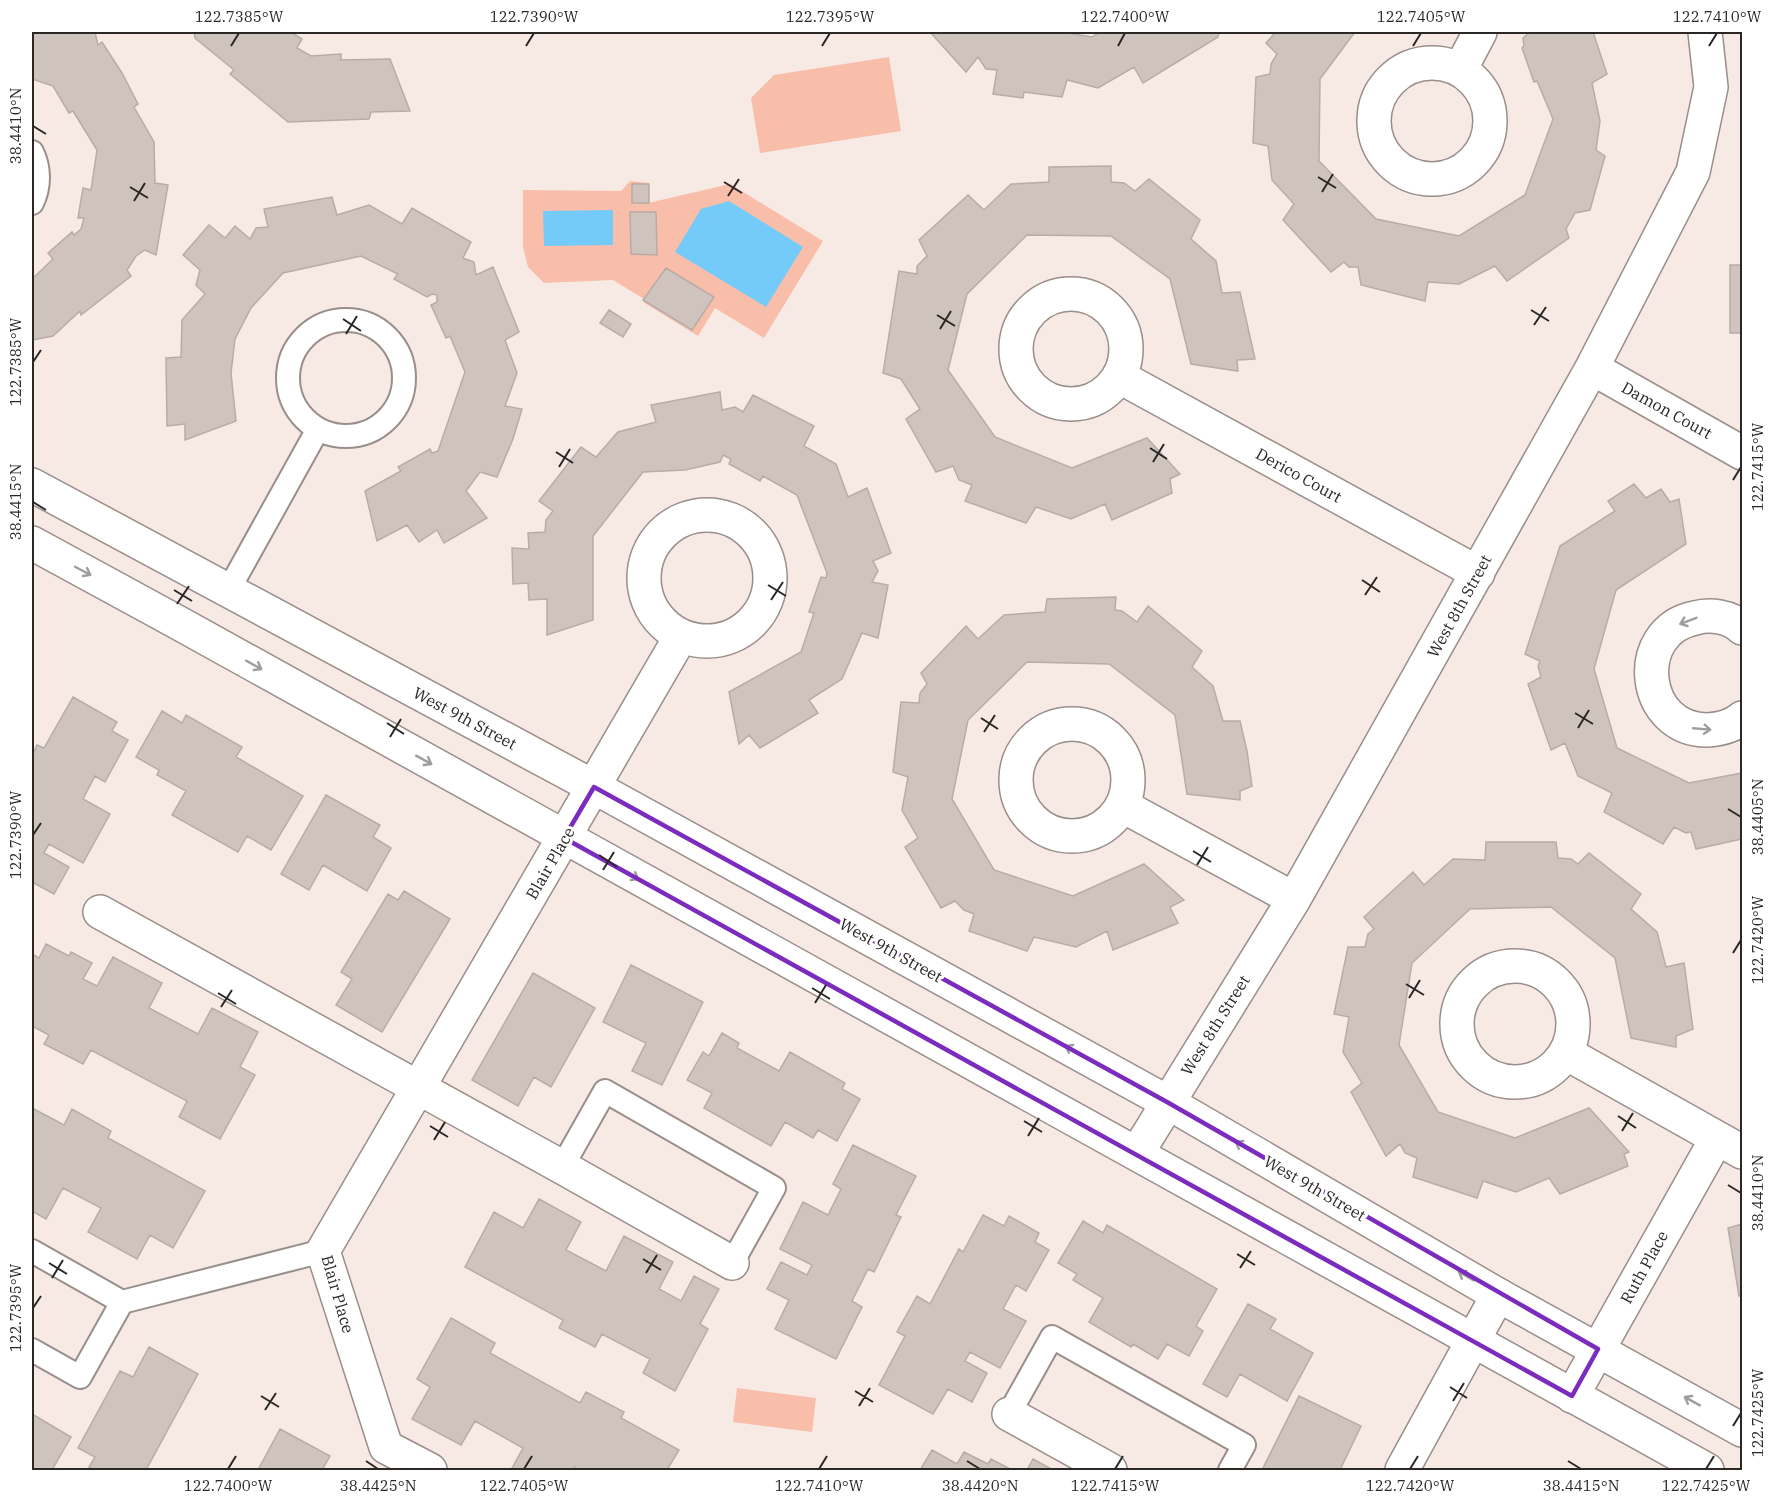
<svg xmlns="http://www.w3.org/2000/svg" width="1774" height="1502" viewBox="0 0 1774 1502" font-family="'IBM Plex Serif',serif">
<rect width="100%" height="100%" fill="#f7eae5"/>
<path fill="#f8beaa" d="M889,57L901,131L760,153L751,98L774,75Z
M630,181L649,183L648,203L730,184L823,241L764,338L715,308L698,336L643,302L644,299L613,280L544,283L528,267L523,247V190L621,191Z
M737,1388L816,1398L812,1432L733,1422Z"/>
<path fill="#74cbfa" d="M729,201L803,247L766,307L675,252L701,209Z
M613,210V245L544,246L543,211Z"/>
<path fill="#cfc3be" stroke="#b8aca8" stroke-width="1.5" d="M32,32H95L98,45L102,42L122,73L138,104L134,107L154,142L155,183L168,185L156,255L145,250L136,256L127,270L131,276L81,315L80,311L53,336L32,340V279L53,259L48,253L72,232L74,235L81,229L84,218H78L83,188L91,190L97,150L73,111L69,113L53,86L32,79Z
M194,32H291L302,39L297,48L311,56L341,54V60L390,59L410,111L371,112L369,119L288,122L230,74L234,70L195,38Z
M930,32H1061L1092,37L1100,32H1219L1218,37L1143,83L1134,67L1098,88L1067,80L1062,97L1024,92L1023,98L993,94L997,70L986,69L978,57L966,72Z
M1276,32H1355L1320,79L1319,161L1376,219L1459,236L1525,195L1553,119L1537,81L1534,82L1522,48L1524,46L1523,38L1530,32H1593L1607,74L1592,83L1600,121L1596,150L1605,156L1590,210L1575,213L1566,229L1569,238L1507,281L1495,266L1459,284L1428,282L1425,301L1361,285L1358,267H1349L1344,262L1331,272L1283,220L1294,204L1272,180L1268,146L1253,143L1256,77L1270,74L1271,64L1277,54L1266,43Z
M1111,166V182L1124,183L1135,191L1149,179L1200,220L1191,239L1216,261L1222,293L1240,292L1255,359L1237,360L1238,371L1191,364L1170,279L1111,236L1027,235L967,294L948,370L995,437L1072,468L1147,438L1180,474L1170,479L1172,493L1112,520L1105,504L1071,519L1036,507L1026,523L965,501L972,485L959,480L953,466L936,472L906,419L920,409L901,379L883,373L899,271L917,274V266L927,256L919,240L968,195L984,210L1011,184L1049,182V167Z
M632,184H649V203H632Z
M332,197L337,215L369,205L402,224L412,208L471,242L463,258L474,262L476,275L493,267L519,332L505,340L517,373L505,406L522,409L513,439L497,477L480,472L466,491L487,518L444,543L437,530L419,542L407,525L377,541L365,491L401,471L398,467L430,449L432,453L438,451L465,372L450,336L446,338L431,305L437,302V295L432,294L427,297L394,279L398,274L361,256L283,273L251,308L235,339L231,373L236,421L185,440V424L167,426L166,358L181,357L182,320L205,294L196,285L200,270L183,255L209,225L225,238L235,226L250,239L256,228L268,227L264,209Z
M630,212H656L657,255L631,254Z
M1730,265H1742V333H1730Z
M666,268L714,297L692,330L643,300Z
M609,310L631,324L623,337L600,323Z
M720,392L722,410L735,407L743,412L753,395L814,426L804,446L836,464L848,497L867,488L891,553L873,561L878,571L872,582L888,585L878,638L862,633L842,679L809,700L818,713L760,748L749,735L739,744L729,692L801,652L814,613L809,612L821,577L826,578L827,573L797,495L763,476L760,481L729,464L731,459L723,455L720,462L685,470L643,472L593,536V620L547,635V599L529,600L528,583L513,584L512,548L529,549L528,533L545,532L546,520L553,511L539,501L581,447L596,457L618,432L656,422L651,405Z
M1634,484L1646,498L1661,489L1670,502L1679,499L1686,544L1616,590L1594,669L1617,748L1689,783L1742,773V839L1696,849L1691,832L1686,833L1674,827L1663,844L1604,812L1612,793L1578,776L1565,743L1551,750L1528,684L1541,677L1538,666L1540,661L1525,654L1560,546L1615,511L1608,501Z
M1116,597L1115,610L1122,611L1137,622L1148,606L1202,651L1192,667L1213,686L1223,721H1240L1247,751L1252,786L1240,791V800L1187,794L1175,715L1109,664L1027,662L968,720L952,799L994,870L1073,896L1144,864L1184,900L1170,907L1178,923L1113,950L1107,931L1076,947L1034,937L1027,951L969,931L974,914L964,910L955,901L941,908L905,847L918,838L902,810L908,777L893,772L901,702L919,703L920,693L927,684L921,673L966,626L978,639L1004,615L1045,612L1047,599Z
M73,697L117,722L112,731L128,740L105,782L95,776L83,799L110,814L83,863L49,844L44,853L69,867L54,894L32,882V756L37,745L44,748Z
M162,711L182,723L186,715L242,747L236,757L303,796L271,850L247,836L238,852L172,815L186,791L157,775L159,770L136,757Z
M326,795L380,825L373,837L391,848L367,891L323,865L309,890L281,874Z
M1486,842H1556L1558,858L1571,859L1578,864L1589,853L1641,894L1631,909L1657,932L1666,967L1684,963L1693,1029L1676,1036V1047L1631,1038L1615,958L1551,907L1470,909L1412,963L1399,1045L1438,1112L1515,1138L1589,1108L1629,1152L1624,1154L1628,1166L1560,1194L1549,1178L1516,1192L1483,1181L1477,1198L1413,1177L1417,1158L1405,1153L1400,1144L1386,1156L1351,1092L1362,1083L1343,1052L1349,1017L1334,1014L1348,947H1365L1368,934L1374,929L1364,917L1413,872L1424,885L1453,859L1485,860Z
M404,891L450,919L382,1032L336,1005L352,979L341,972L388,894L398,900Z
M46,944L69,956L71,952L92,963L83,979L97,986L113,957L162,983L149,1008L198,1034L212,1008L258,1032L240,1067L255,1075L220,1139L179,1117L187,1101L91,1050L83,1064L44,1044L49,1035L32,1026V954L39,958Z
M631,965L703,1002L662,1085L632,1071L646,1043L603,1022Z
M533,973L595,1008L551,1087L534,1077L518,1106L472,1080Z
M722,1033L739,1043L737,1048L779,1071L790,1052L845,1083L842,1089L860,1099L837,1141L818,1130L813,1138L785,1122L771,1146L704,1108L712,1093L687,1080L703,1052L709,1056Z
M32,1108L64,1125L72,1109L111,1131L108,1138L205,1191L173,1248L150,1235L137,1259L88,1232L101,1208L63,1188L46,1219L32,1211Z
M853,1145L916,1176L896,1215L901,1217L874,1272L868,1269L852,1301L862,1307L836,1359L775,1329L789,1300L767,1289L781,1262L807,1275L812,1265L780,1249L803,1202L828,1215L841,1189L833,1184Z
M539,1199L581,1222L566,1250L606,1271L624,1236L673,1262L659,1289L681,1301L694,1276L719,1289L700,1324L708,1329L675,1391L643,1373L650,1359L602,1334L595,1347L559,1328L563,1320L465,1267L494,1212L523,1228Z
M983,1215L1004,1226L1009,1216L1039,1233L1035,1242L1049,1250L1026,1291L1016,1285L1003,1309L1026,1321L1000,1368L970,1352L965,1361L987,1373L972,1402L948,1389L933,1414L879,1385L905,1336L897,1332L917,1296L930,1304L959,1249L963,1252Z
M1083,1221L1103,1233L1107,1225L1217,1289L1196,1326L1203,1331L1189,1356L1167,1344L1158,1359L1133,1344L1131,1347L1089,1322L1103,1298L1073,1280L1077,1274L1058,1263Z
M1742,1224V1295L1739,1296L1728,1228Z
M1248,1304L1276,1319L1270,1329L1313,1353L1287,1401L1240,1374L1227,1397L1203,1384Z
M451,1318L495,1343L490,1353L580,1403L586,1392L624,1412L621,1418L679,1450L667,1470H580L574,1467L573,1470H511L523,1448L475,1421L461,1445L412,1419L430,1387L417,1379Z
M149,1347L198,1374L146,1470H95L89,1467L95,1457L78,1448L120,1371L133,1377Z
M1299,1396L1361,1426L1340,1470H1262Z
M32,1414L71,1437L52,1470H32Z
M280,1429L330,1456L322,1470H258Z
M932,1450L957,1464L964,1452L988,1464L991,1459L1012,1470H920Z
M1033,1459L1053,1470H1027Z"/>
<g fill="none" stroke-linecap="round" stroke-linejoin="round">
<defs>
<path id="service" d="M32,152C40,168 40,187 32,203
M288 378a58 58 0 1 1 116 0a58 58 0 1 1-116 0Z
M228,591L318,429
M562,1167L605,1091L774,1188L732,1263
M32,1251L122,1302L323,1251
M32,1350L80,1377L122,1302
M1009,1414L1052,1337L1244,1445L1230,1470"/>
<path id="minor" d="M1374 121a58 58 0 1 1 116 0a58 58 0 1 1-116 0Z
M1460,70L1480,32
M1016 349a55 55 0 1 1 110 0a55 55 0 1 1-110 0Z
M1592,368L1742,453
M1120,377L1478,573
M644 578a63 63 0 1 1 126 0a63 63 0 1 1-126 0Z
M1742,628C1730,616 1710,614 1695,618C1630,631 1641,731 1708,730C1721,729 1733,726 1742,718
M1016 780a56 56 0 1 1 112 0a56 56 0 1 1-112 0Z
M1123,806L1294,899
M100,912L562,1167L732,1263
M1457 1024a58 58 0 1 1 116 0a58 58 0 1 1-116 0Z
M1566,1053L1742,1152
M1137,1153L1294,899L1592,368L1693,172L1711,87L1705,32
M1572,1396L1717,1138
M1009,1414L1110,1470
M430,1470L386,1447L323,1251L681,636
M1402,1470L1498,1295"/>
<path id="tertiary" d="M32,485L594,787L1167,1102L1498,1295L1742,1430
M32,543L177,622L1707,1470"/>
</defs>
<use href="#service" stroke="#9a8e8a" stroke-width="26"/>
<use href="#minor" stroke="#9a8e8a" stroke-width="36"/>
<use href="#tertiary" stroke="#9a8e8a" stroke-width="36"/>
<use href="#service" stroke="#fff" stroke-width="22"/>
<use href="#minor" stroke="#fff" stroke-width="33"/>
<use href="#tertiary" stroke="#fff" stroke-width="33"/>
</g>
<defs><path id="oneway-shaft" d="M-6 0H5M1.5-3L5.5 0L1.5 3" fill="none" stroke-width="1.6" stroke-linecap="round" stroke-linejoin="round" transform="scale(1.5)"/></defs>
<g stroke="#a09e9d">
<use href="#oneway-shaft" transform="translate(83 571) rotate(28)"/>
<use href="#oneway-shaft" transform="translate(1688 621) rotate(159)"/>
<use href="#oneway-shaft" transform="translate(254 665) rotate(29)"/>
<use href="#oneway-shaft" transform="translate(1702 729) rotate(5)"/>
<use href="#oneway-shaft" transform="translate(424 760) rotate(29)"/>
<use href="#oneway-shaft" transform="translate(631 875) rotate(29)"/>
<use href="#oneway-shaft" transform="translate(1073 1050) rotate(-151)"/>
<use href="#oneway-shaft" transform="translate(1243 1146) rotate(-150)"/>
<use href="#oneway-shaft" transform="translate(1466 1276) rotate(-150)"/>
<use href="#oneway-shaft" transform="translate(1692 1401) rotate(-151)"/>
</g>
<path fill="none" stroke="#7b2cbf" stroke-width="4.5" stroke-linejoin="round" d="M594,787L1167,1102L1598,1349L1572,1396L564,838Z"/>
<path fill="none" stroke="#2b2725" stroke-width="2" d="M231,46L239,33M526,46L534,33M822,46L830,33M1118,46L1125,33M1413,46L1421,33M1709,46L1717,33M33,126L46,134M1318,177L1336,188M724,182L742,193M130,187L148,198M1322,192L1333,174M728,196L739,179M134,201L145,183M1531,310L1549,321M937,315L955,326M343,319L361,331M1534,325L1546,307M940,329L951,311M346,334L357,316M33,362L41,350M1150,448L1167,459M556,452L573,463M1153,462L1164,444M559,467L570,449M1733,480L1741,467M33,502L46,510M1362,580L1380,592M768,585L786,596M174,590L192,601M1365,595L1377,577M771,600L783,582M177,604L189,586M1575,713L1593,724M981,718L998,729M387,723L404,734M1578,728L1589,710M984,732L995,715M390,737L401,719M1728,809L1741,817M33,835L41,823M1193,851L1211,862M599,855L617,867M1197,865L1208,847M603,870L614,852M1733,953L1741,940M1406,984L1424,995M812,988L830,999M218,993L236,1004M1409,998L1420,980M815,1003L826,985M221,1007L232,990M1618,1116L1636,1128M1024,1121L1042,1132M430,1126L448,1137M1622,1131L1633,1113M1028,1136L1039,1118M434,1140L445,1122M1728,1185L1741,1193M1237,1254L1255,1265M643,1259L661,1270M49,1263L67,1274M1240,1268L1251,1251M646,1273L657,1255M52,1278L63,1260M33,1308L41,1296M1450,1387L1467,1398M855,1391L873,1402M261,1396L279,1407M1453,1401L1464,1383M859,1406L870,1388M265,1410L276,1393M1733,1426L1741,1413M366,1461L378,1469M967,1461L980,1469M1568,1461L1581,1469M228,1469L236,1456M524,1469L532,1456M819,1469L827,1456M1115,1469L1123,1456M1410,1469L1418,1456M1706,1469L1714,1456"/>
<g text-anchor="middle" stroke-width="6" stroke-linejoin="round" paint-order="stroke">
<g font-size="16" fill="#2b2725" stroke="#fff">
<text transform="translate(1667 410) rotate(29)" y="6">Damon Court</text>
<text transform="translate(1299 475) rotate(29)" y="6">Derico Court</text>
<text transform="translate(1459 606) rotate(-61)" y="6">West 8th Street</text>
<text transform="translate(465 718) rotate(28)" y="6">West 9th Street</text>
<text transform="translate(550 863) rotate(-60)" y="6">Blair Place</text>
<text transform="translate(891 950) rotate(29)" y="6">West 9th Street</text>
<text transform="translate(1215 1025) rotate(-58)" y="6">West 8th Street</text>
<text transform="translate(1315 1188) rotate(30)" y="6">West 9th Street</text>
<text transform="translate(1644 1267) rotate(-61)" y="6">Ruth Place</text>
<text transform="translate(338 1294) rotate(74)" y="6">Blair Place</text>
</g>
</g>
<rect width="1774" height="1502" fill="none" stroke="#ffffff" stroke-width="66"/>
<rect x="33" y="33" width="1708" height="1436" fill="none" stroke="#2b2725" stroke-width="2"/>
<g font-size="15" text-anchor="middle" fill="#2b2725">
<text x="239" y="22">122.7385°W</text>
<text x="534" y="22">122.7390°W</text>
<text x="830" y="22">122.7395°W</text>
<text x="1125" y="22">122.7400°W</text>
<text x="1421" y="22">122.7405°W</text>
<text x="1717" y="22">122.7410°W</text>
<text transform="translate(16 126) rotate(-90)" y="5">38.4410°N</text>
<text transform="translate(16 362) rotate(-90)" y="5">122.7385°W</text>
<text transform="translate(1758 467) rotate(-90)" y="5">122.7415°W</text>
<text transform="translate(16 502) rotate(-90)" y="5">38.4415°N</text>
<text transform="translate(1758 817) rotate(-90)" y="5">38.4405°N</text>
<text transform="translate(16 835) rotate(-90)" y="5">122.7390°W</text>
<text transform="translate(1758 940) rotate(-90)" y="5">122.7420°W</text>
<text transform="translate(1758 1193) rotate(-90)" y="5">38.4410°N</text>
<text transform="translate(16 1308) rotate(-90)" y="5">122.7395°W</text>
<text transform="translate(1758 1413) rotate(-90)" y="5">122.7425°W</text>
<text x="228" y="1491">122.7400°W</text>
<text x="378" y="1491">38.4425°N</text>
<text x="524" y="1491">122.7405°W</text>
<text x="819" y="1491">122.7410°W</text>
<text x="980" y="1491">38.4420°N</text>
<text x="1115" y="1491">122.7415°W</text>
<text x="1410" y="1491">122.7420°W</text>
<text x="1581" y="1491">38.4415°N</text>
<text x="1706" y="1491">122.7425°W</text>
</g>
</svg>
